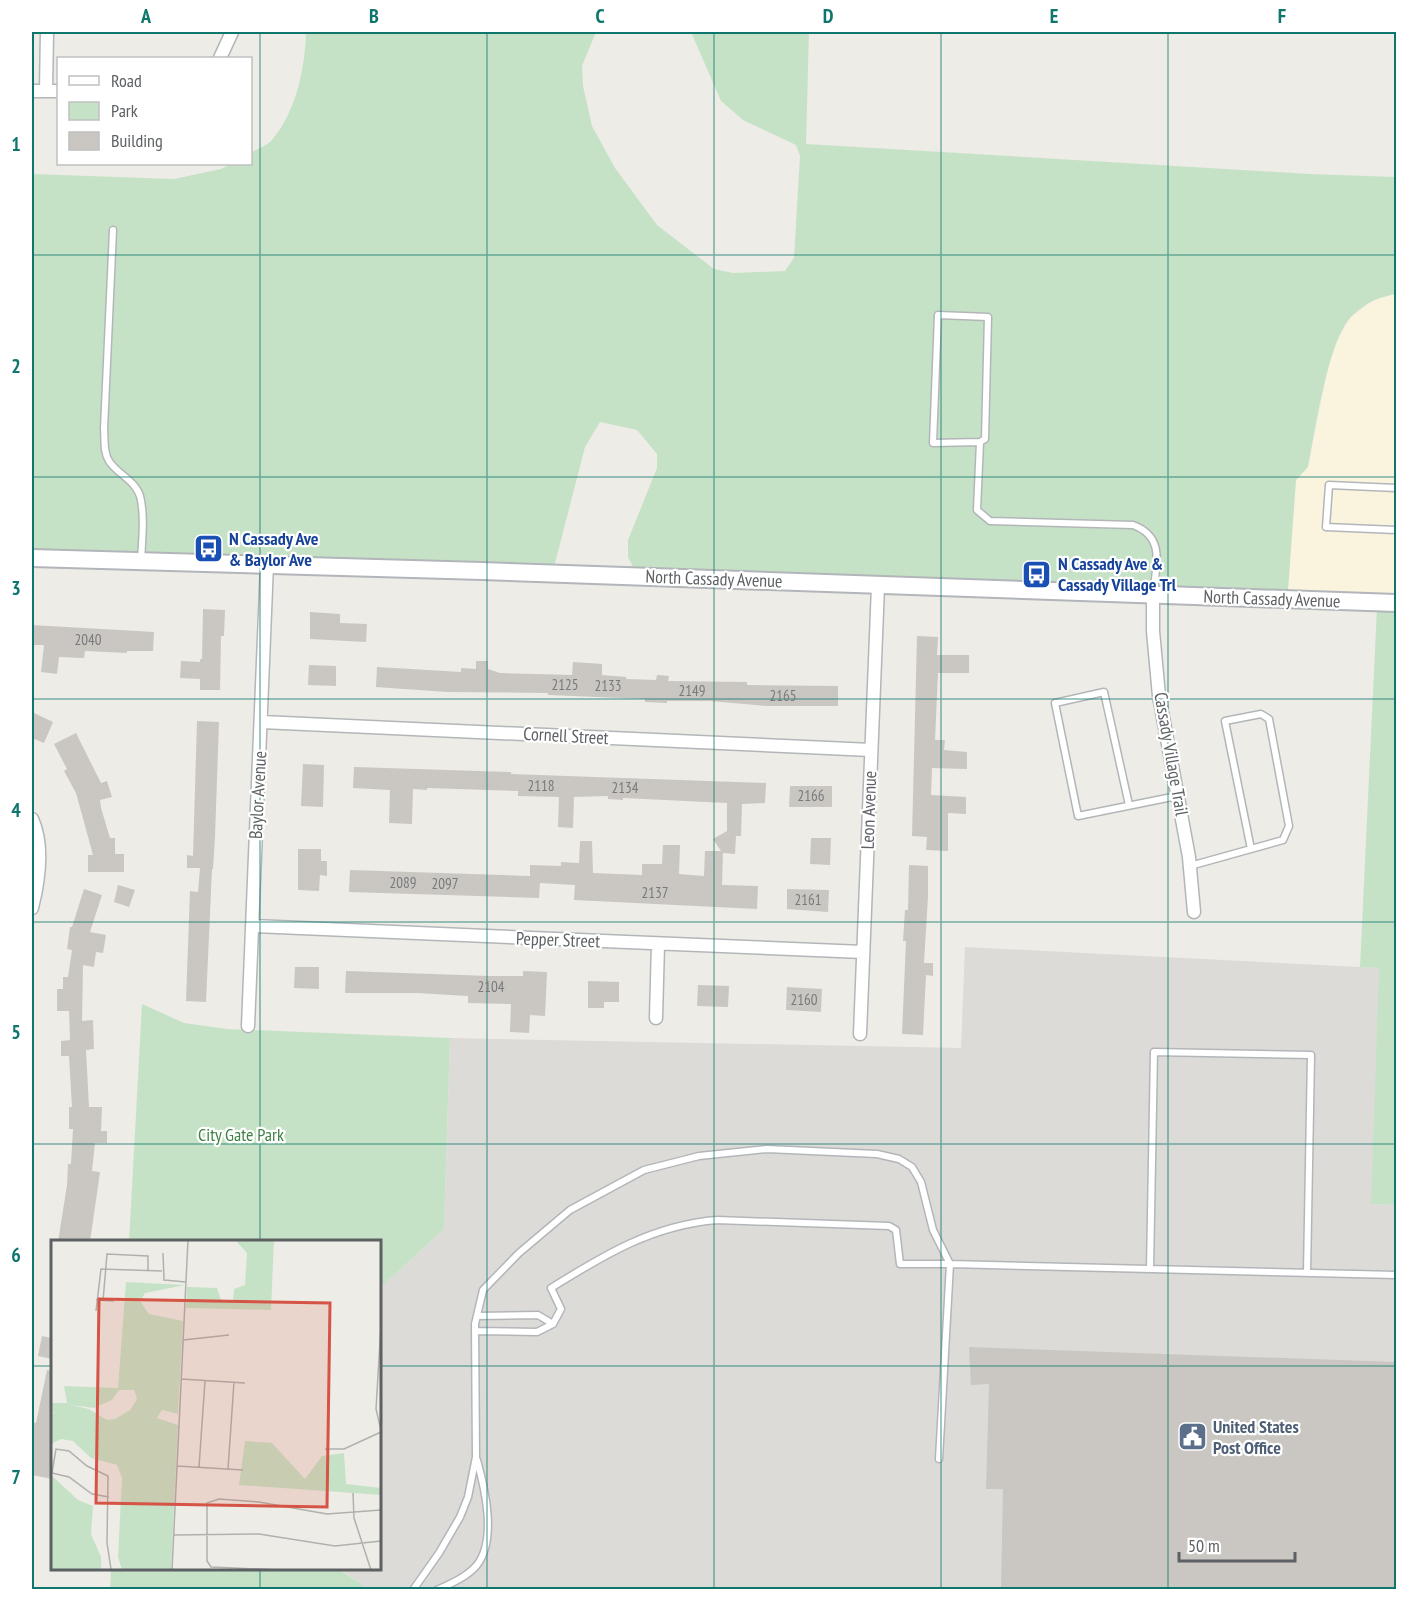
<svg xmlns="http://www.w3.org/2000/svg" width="1428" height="1621" viewBox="0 0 1428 1621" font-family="'PT Sans Narrow',sans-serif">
<rect width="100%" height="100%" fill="#eeece6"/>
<path fill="#faf4df" d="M1396,294V609L1377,608V593L1288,590L1296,480L1308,467L1332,350L1350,318L1376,298Z"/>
<path fill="#dddbd8" d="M965,947L1380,968L1372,1204L1396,1205V1589L364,1590L360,1583L339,1569L380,1568V1288L444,1229L450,1038L961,1048Z"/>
<path fill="#c6e2c6" d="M306,32H596L582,66L583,86L592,126L615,168L657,225L714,269L733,273L785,271L794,258L800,156L796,145L743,120L721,101L691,32H809L806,144L1310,174L1396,177V294C1379,297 1365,303 1352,316C1328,338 1315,433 1308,467L1296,480L1288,590L634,569L628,557V540L657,468V454L637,430L600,422L585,447L554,567L32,550V174L174,179L221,169L231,164H250L251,153C257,149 266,146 271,141C296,113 305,68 306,32Z
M1377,608L1396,609V1205L1371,1204L1379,968L1360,967Z
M142,1004L184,1023L227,1029L450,1038L444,1229L380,1288V1242H129Z
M111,1569H338L360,1583L364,1589H110Z"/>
<path fill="#cac7c2" d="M203,609L225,610L224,636H221L220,690H200V679L180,678L181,661L200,662V659H202Z
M310,612L340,614V623L367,624L366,642L310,639Z
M32,625L154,632L153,651H127V653L85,651L84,658L59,657L57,674L41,672L44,645H32Z
M917,636L938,637L937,655H969V673H938L935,740H945L944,750L967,752V769L932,768L931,795L966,797V814L948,813V851L926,850L927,837L912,836Z
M476,661H488V669L500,673L572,675L573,662L602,664V675L626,677V679L656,680L657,675L669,676L668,681L747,682V685L838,686V706H768L710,701H667V703L645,702V699L548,695V693L447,692L376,687L377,667L461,672V668L476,669Z
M309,665L336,666V686L308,685Z
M32,712L53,722L44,743L32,738Z
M197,721L219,722L215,837L213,869H212L206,1002L186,1001L190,891L198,892L200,868H187V855L193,856Z
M76,733L101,783L107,781L112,797L100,800L101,808L110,838H115V854H124V872H88V855H93L76,793L64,771L67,769L54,744Z
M303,764L324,765L323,807L301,806Z
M354,767L511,772V774L766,783L765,803L742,804L741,836H736L735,854L723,853L722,885L758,886L757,909L574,900L575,885L540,883L539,898L349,892L350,870L530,876V865L561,866V862L579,863L580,841H592L593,873L642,875V864H662L663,845H680L679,874L704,876L705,851H721L713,839L727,831V803L623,798V800L608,799V796L574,797L573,828L558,827L559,797L518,796V791L427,788V790L413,789L412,824L389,823L390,790L353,788Z
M790,786H832V807H789Z
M811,838H831L830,865L810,864Z
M298,849H321V861H327V876L320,875L319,891L298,890Z
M909,865L928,866V897L924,963H933V976L926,975L923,1035L902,1034L906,941H903L904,925L905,910H908Z
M118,885L135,890L129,907L114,902Z
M84,889L102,895L90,932L106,935L103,953L96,952L94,967L83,965L82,1021L93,1020L94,1049L86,1050L89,1107H102L101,1131H107V1143H95L92,1171L100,1172L90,1242H58L67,1185L68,1164H71L73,1129H69V1107H72L69,1056H61V1041L70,1040L69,1011H57V989H63V977H68L72,950L67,949L70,927H72Z
M787,889L829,890L828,912L787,909Z
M295,967H319V989L294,988Z
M346,971L490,976H523V971L547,972L545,1016L530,1015L529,1033L510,1032L511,1004L468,1003V996L417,993H345Z
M588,981L619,982V1002H604V1008H588Z
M698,985L729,986L728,1007L697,1006Z
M787,987L822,989L821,1012L786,1010Z
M42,1336L52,1338V1359L38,1356Z
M969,1347L1396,1362V1590H1001L1003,1489H986L989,1384L971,1385Z
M47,1370L52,1371V1479L32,1475V1454L34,1441L32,1440V1422L36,1423Z"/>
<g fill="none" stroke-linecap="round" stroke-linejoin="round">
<defs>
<path id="lane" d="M113,230L104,429C105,439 103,452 109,461C117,474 135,480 140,496C145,516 142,540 141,561
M980,442L985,439L988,317L938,315L933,443L980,442L977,510L990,521L1133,525C1166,537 1156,566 1153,594
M1396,488L1329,485L1326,527L1396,530
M1129,805L1104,692L1055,703L1078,816L1177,796
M1190,866L1283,840L1289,826L1269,719L1261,714L1225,721L1251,849
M1150,1269L1154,1052L1311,1055L1307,1273
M477,1316L538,1315L553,1324
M475,1331L537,1332L553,1324L561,1309L551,1288C604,1255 653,1225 717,1220L889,1226L896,1230L900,1264H950L939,1459
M413,1590L439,1553L460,1517L468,1497L476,1457L475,1324L483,1290L519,1253L570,1210L644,1170L699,1156L767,1149L877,1154L899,1159L912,1167L921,1182L933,1230L950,1264L1396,1275
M437,1590C450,1584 467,1577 477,1565C497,1539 485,1489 477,1460"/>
<path id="street" d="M220,58L232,32
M32,91H58
M46,91L47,32
M1153,595V631L1159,696L1189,857L1194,912
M262,722L871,750
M32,819C44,845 39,880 32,908
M252,926L863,952
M656,1018L658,944
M248,1026L267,564
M860,1034L878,586"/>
<path id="secondary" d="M32,558L482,571L1396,603"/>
</defs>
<use href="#lane" stroke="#b3b6b9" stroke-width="9"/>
<use href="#street" stroke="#b3b6b9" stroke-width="15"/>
<use href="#secondary" stroke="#b2b5b9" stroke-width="20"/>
<use href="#lane" stroke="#fff" stroke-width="6"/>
<use href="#street" stroke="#fff" stroke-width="12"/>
<use href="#secondary" stroke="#fff" stroke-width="16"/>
</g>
<path fill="none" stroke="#0f766e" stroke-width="1.5" stroke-opacity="0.55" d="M260,32V1242M487,32V1590M714,32V1590M941,32V1590M1168,32V1590M32,255H1396M32,477H1396M32,699H1396M32,922H1396M32,1144H1396M32,1366H52M380,1366H1396M260,1568V1590"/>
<defs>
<symbol id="bus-square" viewBox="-11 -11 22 22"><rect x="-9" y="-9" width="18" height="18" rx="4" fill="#1a4fb4" stroke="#fff"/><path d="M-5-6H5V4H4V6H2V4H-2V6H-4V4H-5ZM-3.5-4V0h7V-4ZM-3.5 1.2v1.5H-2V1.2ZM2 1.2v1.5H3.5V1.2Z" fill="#fff"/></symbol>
<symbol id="civic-square" viewBox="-11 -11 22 22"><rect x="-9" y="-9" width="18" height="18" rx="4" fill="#5c6f8a" stroke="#fff"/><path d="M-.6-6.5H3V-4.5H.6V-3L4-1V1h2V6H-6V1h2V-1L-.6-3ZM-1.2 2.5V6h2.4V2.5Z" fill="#fff"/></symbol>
</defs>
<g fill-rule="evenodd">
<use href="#bus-square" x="192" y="532" width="33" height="33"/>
<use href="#bus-square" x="1020" y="558" width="33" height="33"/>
<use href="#civic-square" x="1176" y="1420" width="33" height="33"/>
</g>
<g text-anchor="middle" stroke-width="4.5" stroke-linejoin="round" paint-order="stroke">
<g font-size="15" fill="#797a7c">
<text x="88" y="645">2040</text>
<text x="565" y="690">2125</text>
<text x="608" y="691">2133</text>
<text x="692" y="696">2149</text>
<text x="783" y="701">2165</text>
<text x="541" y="791">2118</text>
<text x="625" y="793">2134</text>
<text x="811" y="801">2166</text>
<text x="403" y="888">2089</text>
<text x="445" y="889">2097</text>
<text x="655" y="898">2137</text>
<text x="808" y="905">2161</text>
<text x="491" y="992">2104</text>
<text x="804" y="1005">2160</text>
</g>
<g font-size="18" font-weight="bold" fill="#164399" stroke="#fff" text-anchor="start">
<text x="229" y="545">N Cassady Ave<tspan x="229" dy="21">&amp; Baylor Ave</tspan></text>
<text x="1058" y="570">N Cassady Ave &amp;<tspan x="1058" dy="21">Cassady Village Trl</tspan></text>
</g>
<g font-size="18" fill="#5e6164" stroke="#fff">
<text transform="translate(714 579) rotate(2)" y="6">North Cassady Avenue</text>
<text transform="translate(1272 599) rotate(2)" y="6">North Cassady Avenue</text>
<text transform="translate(566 736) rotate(3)" y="6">Cornell Street</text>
<text transform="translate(1171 754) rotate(80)" y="6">Cassady Village Trail</text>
<text transform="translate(258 795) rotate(-87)" y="6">Baylor Avenue</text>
<text transform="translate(869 810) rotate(-88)" y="6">Leon Avenue</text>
<text transform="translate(558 940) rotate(2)" y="6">Pepper Street</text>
</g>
<g font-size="18" fill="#408145" stroke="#fff">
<text x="241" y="1141">City Gate Park</text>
</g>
<g font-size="18" font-weight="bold" fill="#4e5e75" stroke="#fff" text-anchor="start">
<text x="1213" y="1433">United States<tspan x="1213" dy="21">Post Office</tspan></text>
</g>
</g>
<g transform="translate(51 1240)">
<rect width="330" height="330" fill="#eeece6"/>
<path d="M184,0H223L220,70L135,68L136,47L166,48L170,60H182L183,49L194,45L196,13ZM75,42L134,45L94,53L89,61L98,74L132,81L127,174L111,170L106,178L127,185L120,330H71L67,317L71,238L66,225L40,218L22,201L10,199L0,204V175L6,171L0,174V163H16L13,146L67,148ZM68,150H83L86,159L79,170L64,179L56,180L38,169L19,165L43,168L61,160ZM194,201L221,203L254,239L271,216L293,213L295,244L330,248V255L188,245ZM0,235L27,260L42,266L40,294L50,317V330H0Z" fill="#c6e2c6" fill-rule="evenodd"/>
<path fill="none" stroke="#b0b0ae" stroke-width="1.5" d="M112,13L113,40L135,42M45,60L63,61M52,61L56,14L97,16V31M45,71L50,29L111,31M330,85L325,169L330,190M132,100L178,95M130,139L194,143M274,209H293L330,192M126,226L192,230M148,227L154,141M177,229L183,142M1,233L5,209L18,211L36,226L57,236L56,303L60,329M1,233L18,237L41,254L58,257M302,253L303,278L320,330M123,295L208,294L284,306L330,301M121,330L137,0M230,330L160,327L156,321V263L168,259L208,262L276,274L330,270"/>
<path fill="#d55445" fill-opacity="0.15" stroke="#d55445" stroke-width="3" d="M48,59L279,63L276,267L45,263Z"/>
<rect width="330" height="330" fill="none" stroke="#5e6164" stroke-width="3"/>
</g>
<rect width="1428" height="1621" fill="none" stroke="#ffffff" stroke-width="66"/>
<rect x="57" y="57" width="195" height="108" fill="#ffffff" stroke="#bfc0c1" stroke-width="1.5"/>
<rect x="69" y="76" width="30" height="9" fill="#ffffff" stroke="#bfc0c1" stroke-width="1.5"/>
<text x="111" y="87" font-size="18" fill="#5e6164">Road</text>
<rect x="69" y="102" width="30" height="18" fill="#c6e2c6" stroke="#bfc0c1" stroke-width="1.5"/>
<text x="111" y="117" font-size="18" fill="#5e6164">Park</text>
<rect x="69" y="132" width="30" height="18" fill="#cac7c2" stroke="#bfc0c1" stroke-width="1.5"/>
<text x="111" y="147" font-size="18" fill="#5e6164">Building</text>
<path d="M1179 1552v9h116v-9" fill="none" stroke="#5e6164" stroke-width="3"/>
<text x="1188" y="1552" font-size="18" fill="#5e6164" stroke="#ffffff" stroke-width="4.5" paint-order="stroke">50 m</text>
<rect x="33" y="33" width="1362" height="1555" fill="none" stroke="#0f766e" stroke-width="2"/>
<g font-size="20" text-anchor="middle" font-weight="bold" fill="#0f766e">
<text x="146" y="23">A</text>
<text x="374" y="23">B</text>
<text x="600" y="23">C</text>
<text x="828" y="23">D</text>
<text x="1054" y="23">E</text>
<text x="1282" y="23">F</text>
<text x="16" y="151">1</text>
<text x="16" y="373">2</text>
<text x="16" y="595">3</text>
<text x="16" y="817">4</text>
<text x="16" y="1039">5</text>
<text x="16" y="1262">6</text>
<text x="16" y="1484">7</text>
</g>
</svg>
